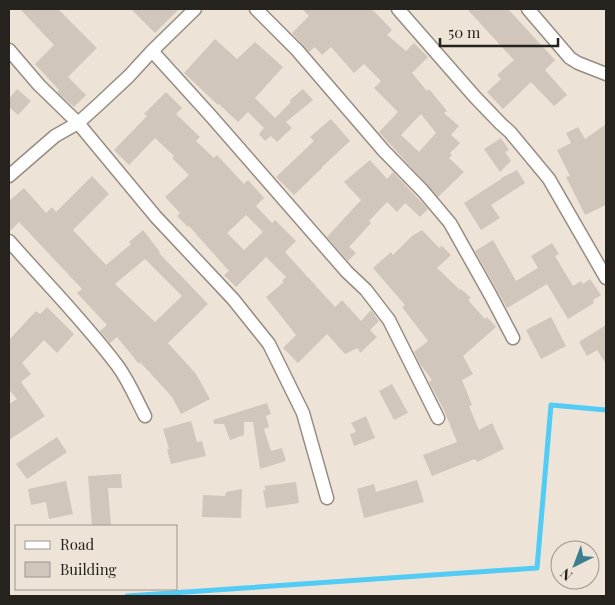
<svg xmlns="http://www.w3.org/2000/svg" width="615" height="605" viewBox="0 0 615 605" font-family="'Playfair Display',serif">
<rect width="100%" height="100%" fill="#ede3d7"/>
<g fill="none" stroke-linecap="round" stroke-linejoin="round">
<path stroke="#52ccf4" stroke-width="5" d="M127,596L537,568L551,405L606,410"/>
</g>
<path fill="#d0c6bb" fill-rule="evenodd" d="M20,9H58L97,48L68,77L86,95L74,107L57,92L59,90L35,64L54,45Z
M131,9H179L155,33Z
M302,9H372L392,30L387,35L406,51L414,43L428,57L412,73L427,91L429,89L447,111L444,113L459,126L451,135L460,143L450,153L452,155L449,158L464,172L438,197L379,132L398,112L374,88L381,81L364,64L354,73L331,47L322,55L315,47L309,52L292,33L309,16ZM421,114L436,133L419,152L401,135Z
M467,9H508L555,60L545,70L567,95L554,106L531,82L503,109L487,92L501,79L497,75L514,60Z
M215,39L237,59L255,42L283,67L255,98L275,118L291,102L290,100L303,89L313,100L286,122L292,128L277,142L271,136L265,141L259,134L264,128L248,112L238,122L219,104L218,105L184,73Z
M17,89L31,101L18,115L9,107V99Z
M166,92L182,108L176,114L200,137L196,141L214,158L217,155L244,184L248,180L264,198L256,206L272,223L275,220L296,241L285,252L335,307L342,300L361,321L371,310L379,321L370,330L377,337L360,353L358,348L345,354L327,334L298,363L283,348L296,335L266,297L284,282L282,281L286,277L266,257L236,287L224,275L229,271L189,226L188,227L177,216L180,213L165,197L189,175L172,158L174,156L155,138L129,165L114,150L147,116L144,114ZM246,215L263,232L244,250L227,233Z
M331,119L350,141L322,167V168L294,195L276,177L314,141L310,137Z
M606,124V205L585,215L566,177L570,176L557,150L571,143L566,133L578,127L585,139Z
M501,138L509,150L505,152L511,161L500,172L484,149Z
M370,160L387,179L393,172L428,209L420,217L405,203L397,212L387,202L369,221L371,223L349,247L356,253L348,261L327,237L361,200L344,182Z
M517,170L525,183L491,205L500,218L481,230L464,203L501,179V178Z
M92,176L109,194L73,230L106,265L131,244L129,242L143,230L160,252L159,253L208,304L168,343L196,374L210,399L181,414L172,397L140,362L139,364L117,337L110,343L100,331L107,325L77,293L82,289L51,256L19,222L9,232V201L24,188L46,213L52,207L56,212ZM145,259L182,296L155,322L115,284Z
M422,230L439,248L442,246L451,255L437,268L460,290L461,289L471,298L468,300L485,319L487,317L496,327L463,356L473,374L462,380L472,405L469,406L479,430L492,423L504,449L477,462L475,459L432,476L423,455L457,442L444,410L429,382L432,380L420,364L414,352L428,341L402,307L405,305L373,268L391,252L393,255L412,236Z
M493,240L516,281L538,268L531,256L552,243L559,254L555,256L573,286L581,281L583,284L590,279L601,295L593,300L594,303L568,319L547,284L507,308L475,251Z
M47,307L74,334L57,353L44,340L22,363L31,374L21,382L45,416L9,440V404L17,399L10,391L9,392V340L36,311L40,314Z
M551,317L566,346L541,359L526,330Z
M606,325V364L597,350L587,356L579,342Z
M392,384L408,413L394,420L379,391Z
M267,403L271,414L266,416L269,427L264,429L271,451L282,448L286,461L260,469L253,422H244V435L230,440L224,424H214L213,420Z
M366,416L375,438L354,446L350,434L356,432L351,423Z
M191,421L197,442L202,441L206,456L171,464L167,450L169,449L163,429Z
M57,437L67,452L27,479L16,464Z
M121,474L122,488H108L111,526H92L88,476Z
M417,480L424,502L364,518L357,489L374,484L376,492Z
M66,481L73,514L49,519L46,502L31,505L28,489Z
M296,482L299,503L266,508L263,490H266L264,486Z
M242,489L241,518L202,517L203,495L225,496L226,492Z"/>
<g fill="none" stroke-linecap="round" stroke-linejoin="round">
<defs>
<path id="minor" d="M256,9L297,50L384,151L423,191L450,223L491,296L513,338
M398,9L475,97L501,124L510,132L549,179L606,278
M528,9L570,58L578,63L606,74
M9,50L39,85L78,123L156,217L233,299L269,344L303,413L327,498
M152,51L210,115L347,272L366,290L389,320L438,418
M9,176L55,136L78,123L98,105L129,76L152,51L195,9
M9,241C45,282 84,321 117,365C129,381 136,399 145,416"/>
</defs>
<use href="#minor" stroke="#968c82" stroke-width="15"/>
<use href="#minor" stroke="#fff" stroke-width="12"/>
</g>
<rect width="615" height="605" fill="none" stroke="#26231e" stroke-width="20"/>
<rect x="15" y="525" width="162" height="65" fill="#ede3d7" stroke="#9d968d"/>
<rect x="25" y="541" width="25" height="8" fill="#ffffff" stroke="#9d968d"/>
<text x="60" y="550" font-size="15" fill="#26231e">Road</text>
<rect x="25" y="562" width="25" height="15" fill="#d0c6bb" stroke="#9d968d"/>
<text x="60" y="575" font-size="15" fill="#26231e">Building</text>
<g transform="translate(575 565) rotate(222)"><circle r="24" fill="#ede3d7" stroke="#9d968d"/>
<path d="M0-4L9 19L0 12L-9 19Z" fill="#3d7d90"/>
<text y="-8" font-size="14" font-weight="bold" text-anchor="middle" fill="#26231e">N</text>
</g>
<path d="M440 38v8h118v-8" fill="none" stroke="#26231e" stroke-width="2.5"/>
<text x="448" y="38" font-size="15" fill="#26231e" stroke="#ede3d7" stroke-width="4" paint-order="stroke">50 m</text>
</svg>
